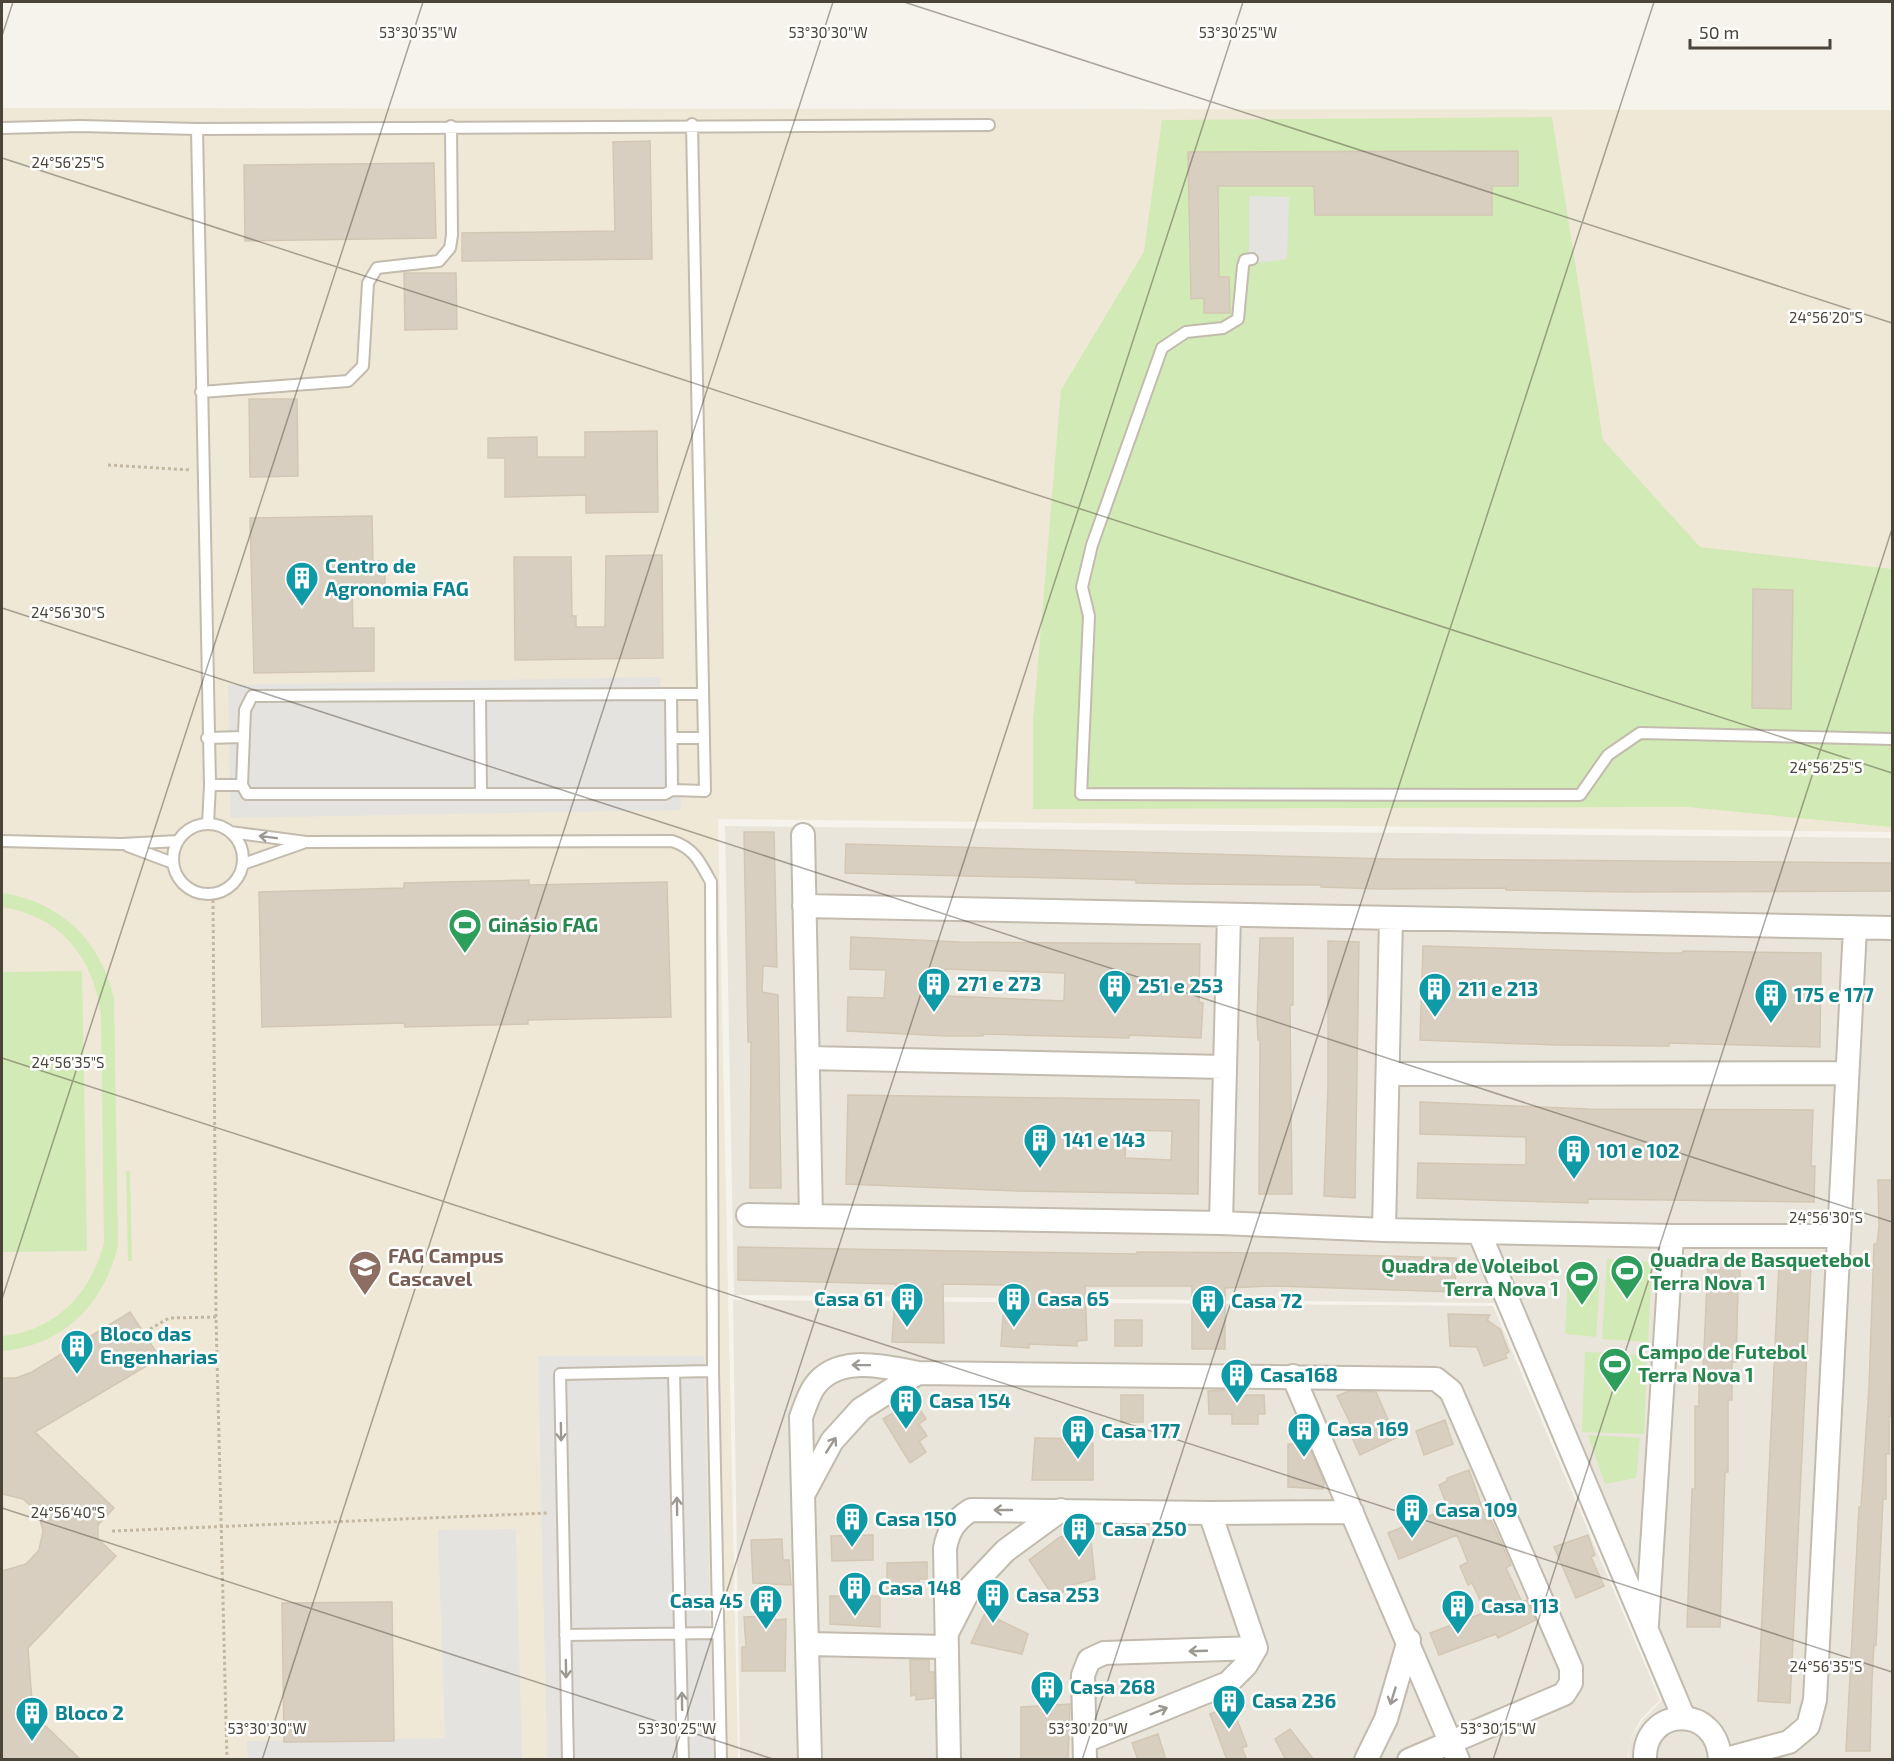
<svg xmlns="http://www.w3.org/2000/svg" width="1894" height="1761" viewBox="0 0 1894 1761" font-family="'Exo 2',sans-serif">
<rect width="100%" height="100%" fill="#f6f3ec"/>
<path fill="#eae5da" d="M725,826L1892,838V1759H1629V1742L1628,1760L740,1759L733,1300L1493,1306L1660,1700L1641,1719L1629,1741L1643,1720L1662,1700L1495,1303L734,1295Z"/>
<path fill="#efe8d6" d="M2,108L1892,110V832L718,819L738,1759L2,1760Z"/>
<path fill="#d2eab5" d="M1552,117L1603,440L1700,547L1892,569V827L1687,807L1033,809V722L1061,390L1144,252L1162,120Z
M2,893C61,902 100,940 114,998L118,1245C105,1303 63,1346 2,1351V1336C55,1331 91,1294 104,1243L101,1016C95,959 60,915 2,907Z
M82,971L87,1251L2,1252V972Z
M126,1171H130L132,1261H128Z
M1607,1259L1652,1262L1648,1342L1602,1339Z
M1568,1275L1600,1277L1596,1337L1565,1334Z
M1585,1352L1647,1355L1644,1434L1582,1432Z
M1588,1435L1640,1438L1636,1478L1605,1484Z"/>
<path fill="#e5e3e0" d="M1249,196L1289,197L1287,259L1249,264Z
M660,677L661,689H678L681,810L231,818L228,685Z
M538,1356H704L713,1759H547Z
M516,1529L522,1759H248L247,1741L445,1738L438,1530Z"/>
<path fill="#d8cfc1" stroke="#d3c7b4" stroke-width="1.5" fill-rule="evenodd" d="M650,141L652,259L462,261V233L615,231L613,142Z
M1518,151V186H1492V215H1315L1314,186H1218L1219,277H1229L1230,313H1204V298L1191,299L1188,152Z
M434,163L436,238L245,241L244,165Z
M404,273H456L457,329L405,330Z
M249,399H297L298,476L250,477Z
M657,431L658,512L586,513V495L505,497V458H488V438L537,437V457H585V432Z
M372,516L373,561H385V586H352L353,628H374V671L254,673L250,518Z
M662,555L663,658L515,660L514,557H571L572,616H576V627H605L606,556Z
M1753,589L1793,590L1791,709L1752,708Z
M744,832H774L777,967L763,966L762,992L778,995L781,1188H750L751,1042H748Z
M846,844L1389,859L1893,863V891L1628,892L1506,890V888L1380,889L1321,887V885L1184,884L1136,883V880L845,873Z
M529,880V885L667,882L671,1017L528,1020V1024L405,1027L404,1023L262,1027L259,892L404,888V883Z
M851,937L959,942L1200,944L1199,1002L1203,1003L1201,1038L1129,1035V1038L983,1034V1036H947L847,1031L848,997L884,998L886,970L850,969ZM945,969L1065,973L1064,1001L944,996Z
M1260,938H1293V1005H1290L1292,1194H1259L1260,1040H1258L1257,1019Z
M1328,941L1359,942L1355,1198L1324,1196L1328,1087Z
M1423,946L1663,953H1683V951L1821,953L1820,1047L1669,1043V1046L1556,1045L1420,1040Z
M848,1095L1199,1100L1198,1194L1017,1191L846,1184ZM1126,1130L1172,1131L1171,1160L1125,1158Z
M1420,1102L1588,1109L1813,1110L1811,1166H1815L1814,1202L1588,1199V1203L1417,1198L1418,1163L1526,1165V1137L1420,1134Z
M1878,1180H1893L1891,1416H1889V1454H1886V1499H1883L1876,1645H1874L1872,1680L1870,1751H1846L1859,1507H1861L1869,1388L1874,1244H1877L1879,1226Z
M738,1247L1137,1254V1252L1281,1253L1456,1258L1455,1292L1275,1286L1225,1288V1349H1192V1286H1085L1087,1340L1077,1341V1346L1029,1344V1348L1001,1346L1005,1285L943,1284L944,1343L892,1342L896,1284L738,1280Z
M1708,1261H1740V1289H1738L1736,1362H1732V1400H1728V1472H1725L1720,1627H1687L1692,1489H1695V1406L1699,1407V1372H1703Z
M1779,1264L1811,1266L1790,1703L1758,1701Z
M130,1312L160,1358L35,1432L114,1508L98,1525V1539L116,1556L28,1648L33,1714L81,1760H2V1571L26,1564L39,1550L43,1531L38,1512L23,1499L2,1494V1378H16L32,1372Z
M1448,1314L1490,1315L1487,1320L1500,1329L1509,1352L1505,1354L1507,1358L1484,1366L1477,1347L1450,1346Z
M1115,1320H1142V1346H1115Z
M1225,1390L1231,1395H1264L1265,1414H1258V1424H1232V1414H1209L1208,1391Z
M1349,1391L1376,1392L1396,1438L1360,1455L1348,1429L1352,1427L1337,1396Z
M1121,1395H1143V1422H1121Z
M914,1400L926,1419L919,1424L927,1436L919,1441L926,1452L910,1463L883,1419Z
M1445,1420L1453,1444L1424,1455L1416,1431Z
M1035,1438L1089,1439L1090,1443H1093V1480H1032Z
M1288,1444H1308L1324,1482L1323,1489L1288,1487Z
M1469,1470L1487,1522L1491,1520L1511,1565L1506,1568L1522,1602L1527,1600L1536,1620L1498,1638L1496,1634L1439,1655L1430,1633L1486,1612L1472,1583L1468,1585L1460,1566L1468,1562L1457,1535L1399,1559L1388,1533L1448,1508L1439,1485L1447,1481V1478Z
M1090,1532L1095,1579L1072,1585L1055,1599L1029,1560L1060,1537Z
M873,1535V1560L832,1561L831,1536Z
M1588,1535L1595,1555L1591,1557L1604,1586L1576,1598L1554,1547Z
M782,1539L783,1560H789L791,1585L753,1583L751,1540Z
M927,1562V1579H919V1587L887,1588V1563Z
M830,1596H880V1627L830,1624Z
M392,1602L394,1741L284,1742L282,1603Z
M985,1613L1028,1634L1022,1654L971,1643Z
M774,1616L776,1620L786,1619L785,1671H742V1647H746L744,1617Z
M910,1660H929V1672H934V1698L916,1700V1694L911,1696Z
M1070,1704L1068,1760L1021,1759V1707Z
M1232,1706L1247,1746L1242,1748L1247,1760H1227L1210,1714Z
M1290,1729L1314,1760H1286L1275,1739Z
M1158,1734L1166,1760H1138L1132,1743Z"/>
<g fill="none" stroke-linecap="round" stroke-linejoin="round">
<defs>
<path id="service" d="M2,128L80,126L197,129L989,125
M197,129L210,785L208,824
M1252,259L1245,260L1243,266L1238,319L1223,328L1186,332L1162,348L1092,545L1082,587L1089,616L1081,794L1580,795L1608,755L1640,733L1892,739
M201,392L348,381L363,366L368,283L377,268L439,261L450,248L452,235L451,126
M671,694L672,790L665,794H247L242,785L245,710L252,696Z
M671,694H703
M480,695L481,794
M207,738L243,737
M672,738H704
M210,785H242
M672,790L705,791L692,124
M173 859a35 35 0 1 1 70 0a35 35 0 1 1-70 0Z
M230,832L306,842L672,841C694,848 700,862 711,882L713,1371L721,1760
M2,841L122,844L178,841
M128,846L173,863
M243,864L303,843
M674,1372L683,1760
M565,1635L718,1633
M568,1760L560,1374L713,1371"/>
<path id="minor" d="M803,835L811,1216
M804,906L1892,928
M808,1058L1225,1067
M1388,1074L1847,1073
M748,1215L1221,1223L1384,1230L1672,1236H1838
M1221,1223L1229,915
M1384,1230L1391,918
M1479,1232L1684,1718
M1293,1376L1458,1760
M803,1495L832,1441L861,1409L918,1373
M1647,1624L1672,1236
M948,1631L970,1588L1005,1551L1061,1510
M809,1644L946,1647
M1085,1741L1228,1683L1246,1665L1256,1648L1210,1513
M810,1760L801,1417C805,1407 808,1396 814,1387C837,1353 886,1367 918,1373L1436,1379L1451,1391L1571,1668V1683L1564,1694L1409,1760
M949,1760L945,1548C949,1529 955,1520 971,1510L1210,1513L1352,1512
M1085,1760L1083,1675L1089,1660L1104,1653L1256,1648
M1366,1760L1386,1719L1409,1640
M1645,1760C1643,1706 1718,1703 1720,1760
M1722,1760L1789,1742L1808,1726L1815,1700L1855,928"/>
</defs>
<use href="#service" stroke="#c2bbae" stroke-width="14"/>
<use href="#minor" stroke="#c2bbae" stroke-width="26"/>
<path stroke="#c4b79f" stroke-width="3" stroke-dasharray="3 3" stroke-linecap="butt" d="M108,465L191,470
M213,894L216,1317L227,1760
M150,1329L169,1318L216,1317
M112,1531L548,1513"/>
<use href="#service" stroke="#fff" stroke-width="10"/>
<use href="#minor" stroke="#fff" stroke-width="22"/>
</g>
<defs><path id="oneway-shaft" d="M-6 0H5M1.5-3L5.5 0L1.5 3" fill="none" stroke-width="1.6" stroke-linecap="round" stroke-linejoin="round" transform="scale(1.5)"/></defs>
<g stroke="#9c9892">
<use href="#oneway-shaft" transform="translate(268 837) rotate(-173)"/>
<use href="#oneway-shaft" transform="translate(861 1365) rotate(-179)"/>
<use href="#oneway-shaft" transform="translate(561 1432) rotate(89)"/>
<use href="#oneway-shaft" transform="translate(831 1445) rotate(-57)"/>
<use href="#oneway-shaft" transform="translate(677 1506) rotate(-91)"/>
<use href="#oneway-shaft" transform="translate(1003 1510) rotate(-180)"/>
<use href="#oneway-shaft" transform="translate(1198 1651) rotate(178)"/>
<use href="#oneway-shaft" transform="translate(566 1669) rotate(89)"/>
<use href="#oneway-shaft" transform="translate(1393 1696) rotate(107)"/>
<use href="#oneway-shaft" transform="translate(682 1701) rotate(-91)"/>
<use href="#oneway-shaft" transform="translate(1159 1711) rotate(-22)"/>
</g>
<path fill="none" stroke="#4b4439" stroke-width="1.5" stroke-opacity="0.45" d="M904,2L1892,323M2,36L13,2M2,158L1892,773M2,608L1892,1222M2,1058L1892,1672M2,1299L423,2M2,1508L776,1760M262,1760L833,2M672,1760L1243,2M1082,1760L1654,2M1493,1760L1892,529"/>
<defs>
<symbol id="building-pin" viewBox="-11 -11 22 30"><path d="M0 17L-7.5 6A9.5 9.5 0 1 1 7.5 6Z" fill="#0f9aa8" stroke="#fff"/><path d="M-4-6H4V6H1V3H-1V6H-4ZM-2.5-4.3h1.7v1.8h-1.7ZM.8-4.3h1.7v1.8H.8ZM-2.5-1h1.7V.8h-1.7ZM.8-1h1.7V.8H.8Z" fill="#fff"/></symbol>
<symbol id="stadium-pin" viewBox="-11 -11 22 30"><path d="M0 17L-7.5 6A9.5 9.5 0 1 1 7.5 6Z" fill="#2e9e5b" stroke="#fff"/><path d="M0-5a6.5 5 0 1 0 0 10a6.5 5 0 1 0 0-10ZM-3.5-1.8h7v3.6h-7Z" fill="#fff"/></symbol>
<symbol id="university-pin" viewBox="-11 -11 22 30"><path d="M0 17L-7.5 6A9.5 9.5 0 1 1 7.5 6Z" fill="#8d6e63" stroke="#fff"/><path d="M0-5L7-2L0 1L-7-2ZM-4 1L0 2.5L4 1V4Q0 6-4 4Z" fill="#fff"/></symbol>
</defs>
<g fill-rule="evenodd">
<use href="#building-pin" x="283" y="559" width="38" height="52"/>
<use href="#stadium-pin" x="446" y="906" width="38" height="52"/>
<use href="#building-pin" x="915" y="965" width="38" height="52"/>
<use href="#building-pin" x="1096" y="967" width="38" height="52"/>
<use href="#building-pin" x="1416" y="970" width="38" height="52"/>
<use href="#building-pin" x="1752" y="976" width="38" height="52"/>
<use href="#building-pin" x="1021" y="1121" width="38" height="52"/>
<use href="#building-pin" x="1555" y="1132" width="38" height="52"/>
<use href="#university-pin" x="346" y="1248" width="38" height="52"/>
<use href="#stadium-pin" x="1608" y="1252" width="38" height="52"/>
<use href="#stadium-pin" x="1563" y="1258" width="38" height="52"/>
<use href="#building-pin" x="888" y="1280" width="38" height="52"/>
<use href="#building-pin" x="995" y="1280" width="38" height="52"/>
<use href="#building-pin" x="1189" y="1282" width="38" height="52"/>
<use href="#building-pin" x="58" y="1327" width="38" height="52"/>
<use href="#stadium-pin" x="1596" y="1345" width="38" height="52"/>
<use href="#building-pin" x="1218" y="1356" width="38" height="52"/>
<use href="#building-pin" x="887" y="1382" width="38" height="52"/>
<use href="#building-pin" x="1285" y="1410" width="38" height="52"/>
<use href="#building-pin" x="1059" y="1412" width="38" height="52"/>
<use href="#building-pin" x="1393" y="1491" width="38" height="52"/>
<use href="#building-pin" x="833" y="1500" width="38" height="52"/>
<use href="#building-pin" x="1060" y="1510" width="38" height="52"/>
<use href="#building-pin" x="836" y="1569" width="38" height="52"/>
<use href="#building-pin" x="974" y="1576" width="38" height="52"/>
<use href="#building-pin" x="747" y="1582" width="38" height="52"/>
<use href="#building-pin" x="1439" y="1587" width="38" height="52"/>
<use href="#building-pin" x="1028" y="1668" width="38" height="52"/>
<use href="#building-pin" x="1210" y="1682" width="38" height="52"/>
<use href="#building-pin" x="13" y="1694" width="38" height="52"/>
</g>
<g text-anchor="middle" stroke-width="5" stroke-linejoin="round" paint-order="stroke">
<g font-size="20" font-weight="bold" fill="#0d838f" stroke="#fff" text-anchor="start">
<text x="325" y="573">Centro de<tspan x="325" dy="23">Agronomia FAG</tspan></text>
<text x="957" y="991">271 e 273</text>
<text x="1138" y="993">251 e 253</text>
<text x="1458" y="996">211 e 213</text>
<text x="1794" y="1002">175 e 177</text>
<text x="1063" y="1147">141 e 143</text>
<text x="1597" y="1158">101 e 102</text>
<text x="884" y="1306" text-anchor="end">Casa 61</text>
<text x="1037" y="1306">Casa 65</text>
<text x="1231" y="1308">Casa 72</text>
<text x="100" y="1341">Bloco das<tspan x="100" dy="23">Engenharias</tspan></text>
<text x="1260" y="1382">Casa168</text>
<text x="929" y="1408">Casa 154</text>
<text x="1327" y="1436">Casa 169</text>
<text x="1101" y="1438">Casa 177</text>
<text x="1435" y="1517">Casa 109</text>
<text x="875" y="1526">Casa 150</text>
<text x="1102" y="1536">Casa 250</text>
<text x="878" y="1595">Casa 148</text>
<text x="1016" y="1602">Casa 253</text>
<text x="743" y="1608" text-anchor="end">Casa 45</text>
<text x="1481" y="1613">Casa 113</text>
<text x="1070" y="1694">Casa 268</text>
<text x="1252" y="1708">Casa 236</text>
<text x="55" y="1720">Bloco 2</text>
</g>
<g font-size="20" font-weight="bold" fill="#27864d" stroke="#fff" text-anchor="start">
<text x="488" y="932">Ginásio FAG</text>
<text x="1650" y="1267">Quadra de Basquetebol<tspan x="1650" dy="23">Terra Nova 1</tspan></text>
<text x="1559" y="1273" text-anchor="end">Quadra de Voleibol<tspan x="1559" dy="23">Terra Nova 1</tspan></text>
<text x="1638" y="1359">Campo de Futebol<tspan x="1638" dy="23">Terra Nova 1</tspan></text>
</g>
<g font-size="20" font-weight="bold" fill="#785e54" stroke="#fff" text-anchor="start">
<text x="388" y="1263">FAG Campus<tspan x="388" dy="23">Cascavel</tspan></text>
</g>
</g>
<g font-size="15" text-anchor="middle" fill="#4b4439" stroke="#fff" stroke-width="5" stroke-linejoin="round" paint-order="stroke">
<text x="418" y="38">53°30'35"W</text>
<text x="828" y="38">53°30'30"W</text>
<text x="1238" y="38">53°30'25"W</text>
<text x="68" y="168">24°56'25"S</text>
<text x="1826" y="323">24°56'20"S</text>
<text x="68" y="618">24°56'30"S</text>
<text x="1826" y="773">24°56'25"S</text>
<text x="68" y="1068">24°56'35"S</text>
<text x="1826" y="1223">24°56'30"S</text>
<text x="68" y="1518">24°56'40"S</text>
<text x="1826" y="1672">24°56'35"S</text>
<text x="267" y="1734">53°30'30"W</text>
<text x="677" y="1734">53°30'25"W</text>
<text x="1088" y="1734">53°30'20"W</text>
<text x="1498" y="1734">53°30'15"W</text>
</g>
<rect width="1894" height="1761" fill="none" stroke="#4b4439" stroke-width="6"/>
<path d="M1690 39v9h140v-9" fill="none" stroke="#4b4439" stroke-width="3"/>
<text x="1699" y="39" font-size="18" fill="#4b4439" stroke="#ffffff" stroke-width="4.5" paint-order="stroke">50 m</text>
</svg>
